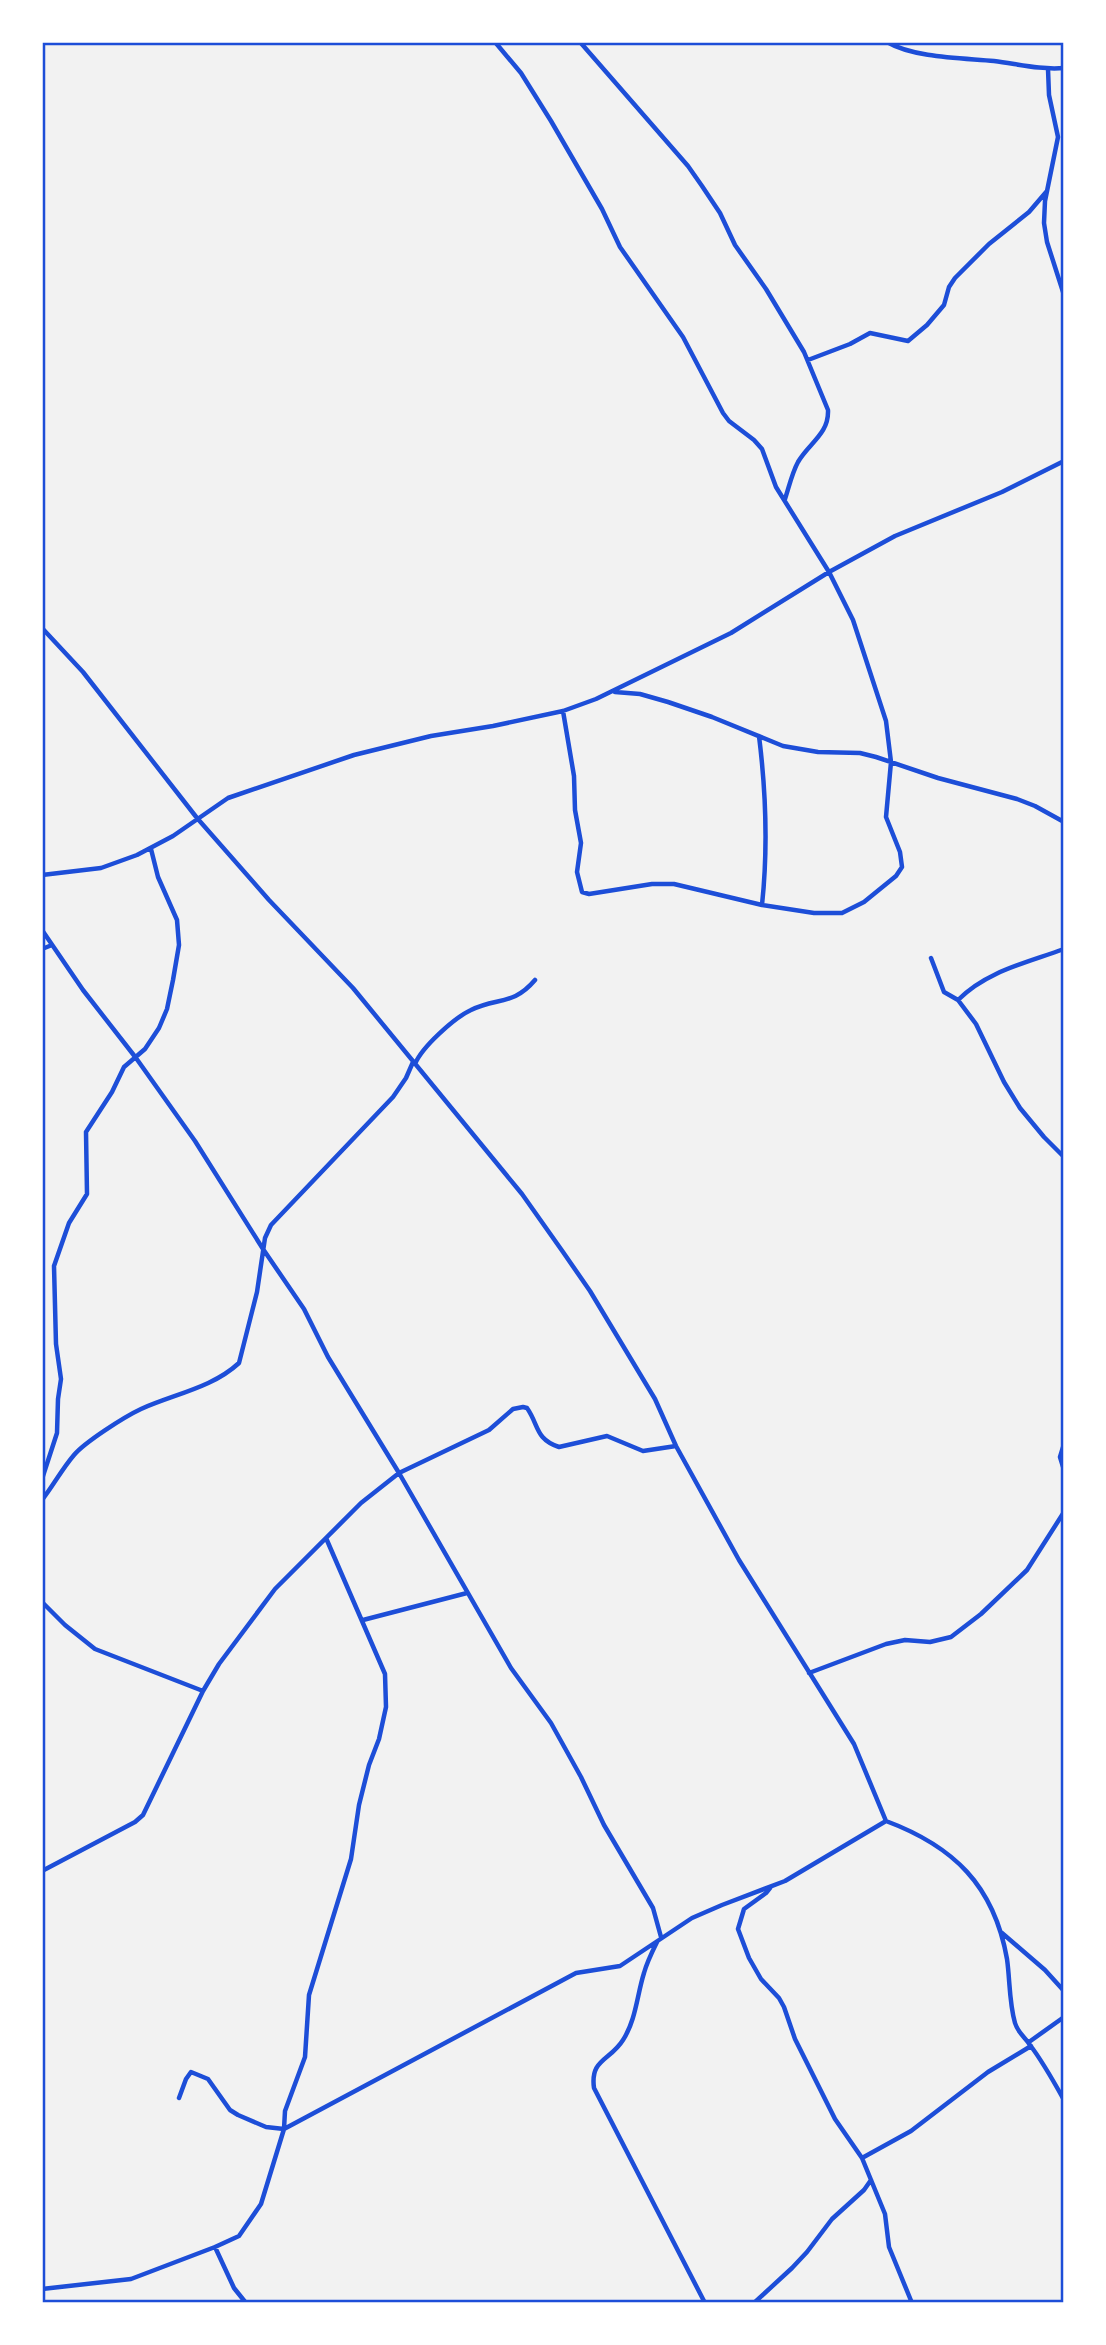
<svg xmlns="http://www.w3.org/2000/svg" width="1106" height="2345" viewBox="0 0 1106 2345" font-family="'IBM Plex Sans',sans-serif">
<rect width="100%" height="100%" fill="#f2f2f2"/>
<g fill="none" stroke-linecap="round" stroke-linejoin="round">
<path stroke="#1d4ed8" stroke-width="4.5" d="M495,42L521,73L551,121L602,209L620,247L683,337L723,413L729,421L754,440L762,449L776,487L829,572L853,620L886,721L891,762L886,817L900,852L902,867L896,876L864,902L842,913H814L762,905L674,884H652L589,894L582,892L577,872L581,843L575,810L574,776L563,711
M580,42L688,166L702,186L720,213L735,245L766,289L804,352L828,410C829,434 809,443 798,462C792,473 789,487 785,499
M887,42C914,58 963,58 994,61C1018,64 1040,70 1064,68
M1048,69L1049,95L1058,137L1045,201L1044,223L1047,242L1064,295
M808,360L850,344L870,333L908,341L927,325L944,305L949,287L955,278L989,244L1029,212L1047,191
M42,628L83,672L197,818L269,900L353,988L522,1194L563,1252L590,1291L655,1399L676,1446L739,1560L854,1744L886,1821C953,1846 994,1885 1007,1959C1010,1980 1009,2002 1015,2023C1018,2033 1025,2037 1030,2045C1043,2062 1054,2082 1064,2100
M615,692L640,694L668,702L712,717L783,746L818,752L860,753L876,757L938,778L1017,799L1035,806L1064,822
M759,736C766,792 768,849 762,905
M42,875L101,868L137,855L173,836L228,798L354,755L431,736L493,726L563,711L596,699L731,633L829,572L895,536L1002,492L1064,461
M42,930L83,990L136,1058L195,1141L263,1249L304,1309L328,1357L399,1473L511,1668L551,1723L581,1777L604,1825L653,1908L661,1937
M42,949L52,945
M931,958L944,992L958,1000L976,1024L1004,1082L1020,1108L1044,1137L1064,1157
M958,1000C987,971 1026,963 1064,949
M415,1064C422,1047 454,1018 471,1010C497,997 513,1006 535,980
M1064,1444L1060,1457L1064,1470
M42,1479L57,1433L58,1399L61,1379L56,1344L54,1266L69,1223L87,1194L86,1132L112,1092L124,1067L145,1049L159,1028L167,1009L173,980L179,945L177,920L158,877L151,849
M42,1500C53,1486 62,1469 74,1455C85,1442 124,1417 141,1409C174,1394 212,1388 239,1363L257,1292L265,1238L271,1225L393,1097L406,1078L413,1062
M42,1602L65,1625L95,1649L203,1691
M363,1620L467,1593
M809,1673L886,1644L905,1640L930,1642L951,1637L981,1614L1027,1570L1064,1512
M42,1871L135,1822L143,1815L203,1691L219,1664L275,1589L361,1503L399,1473L489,1430L513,1409L523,1407L527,1408C539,1425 535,1439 559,1447L607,1436L643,1451L676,1446
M770,1888L766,1893L744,1909L738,1929L749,1958L761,1979L779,1998L784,2007L795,2039L835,2119L862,2158L885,2214L889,2247L912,2303
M1002,1933L1045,1970L1064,1991
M657,1942C652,1952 647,1962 644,1973C637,1995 636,2020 623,2040C610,2061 590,2059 594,2088L705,2303
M1029,2042L1064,2017
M179,2098L186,2079L191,2072L208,2079L230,2110L238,2115L266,2127L284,2129L285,2111L305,2057L309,1995L351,1859L359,1805L369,1765L379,1739L386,1707L385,1674L326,1538
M862,2158L911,2131L988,2072L1031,2046
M215,2247L234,2288L246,2303
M42,2289L131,2279L215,2247L239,2236L261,2204L284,2129L576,1973L620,1966L692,1918L722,1905L785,1881L886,1821
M754,2303L792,2268L807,2252L832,2219L864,2190L871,2180"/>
</g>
<rect width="1106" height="2345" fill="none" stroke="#ffffff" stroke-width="88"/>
<rect x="44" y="44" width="1018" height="2257" fill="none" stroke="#1d4ed8" stroke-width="2.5"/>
</svg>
